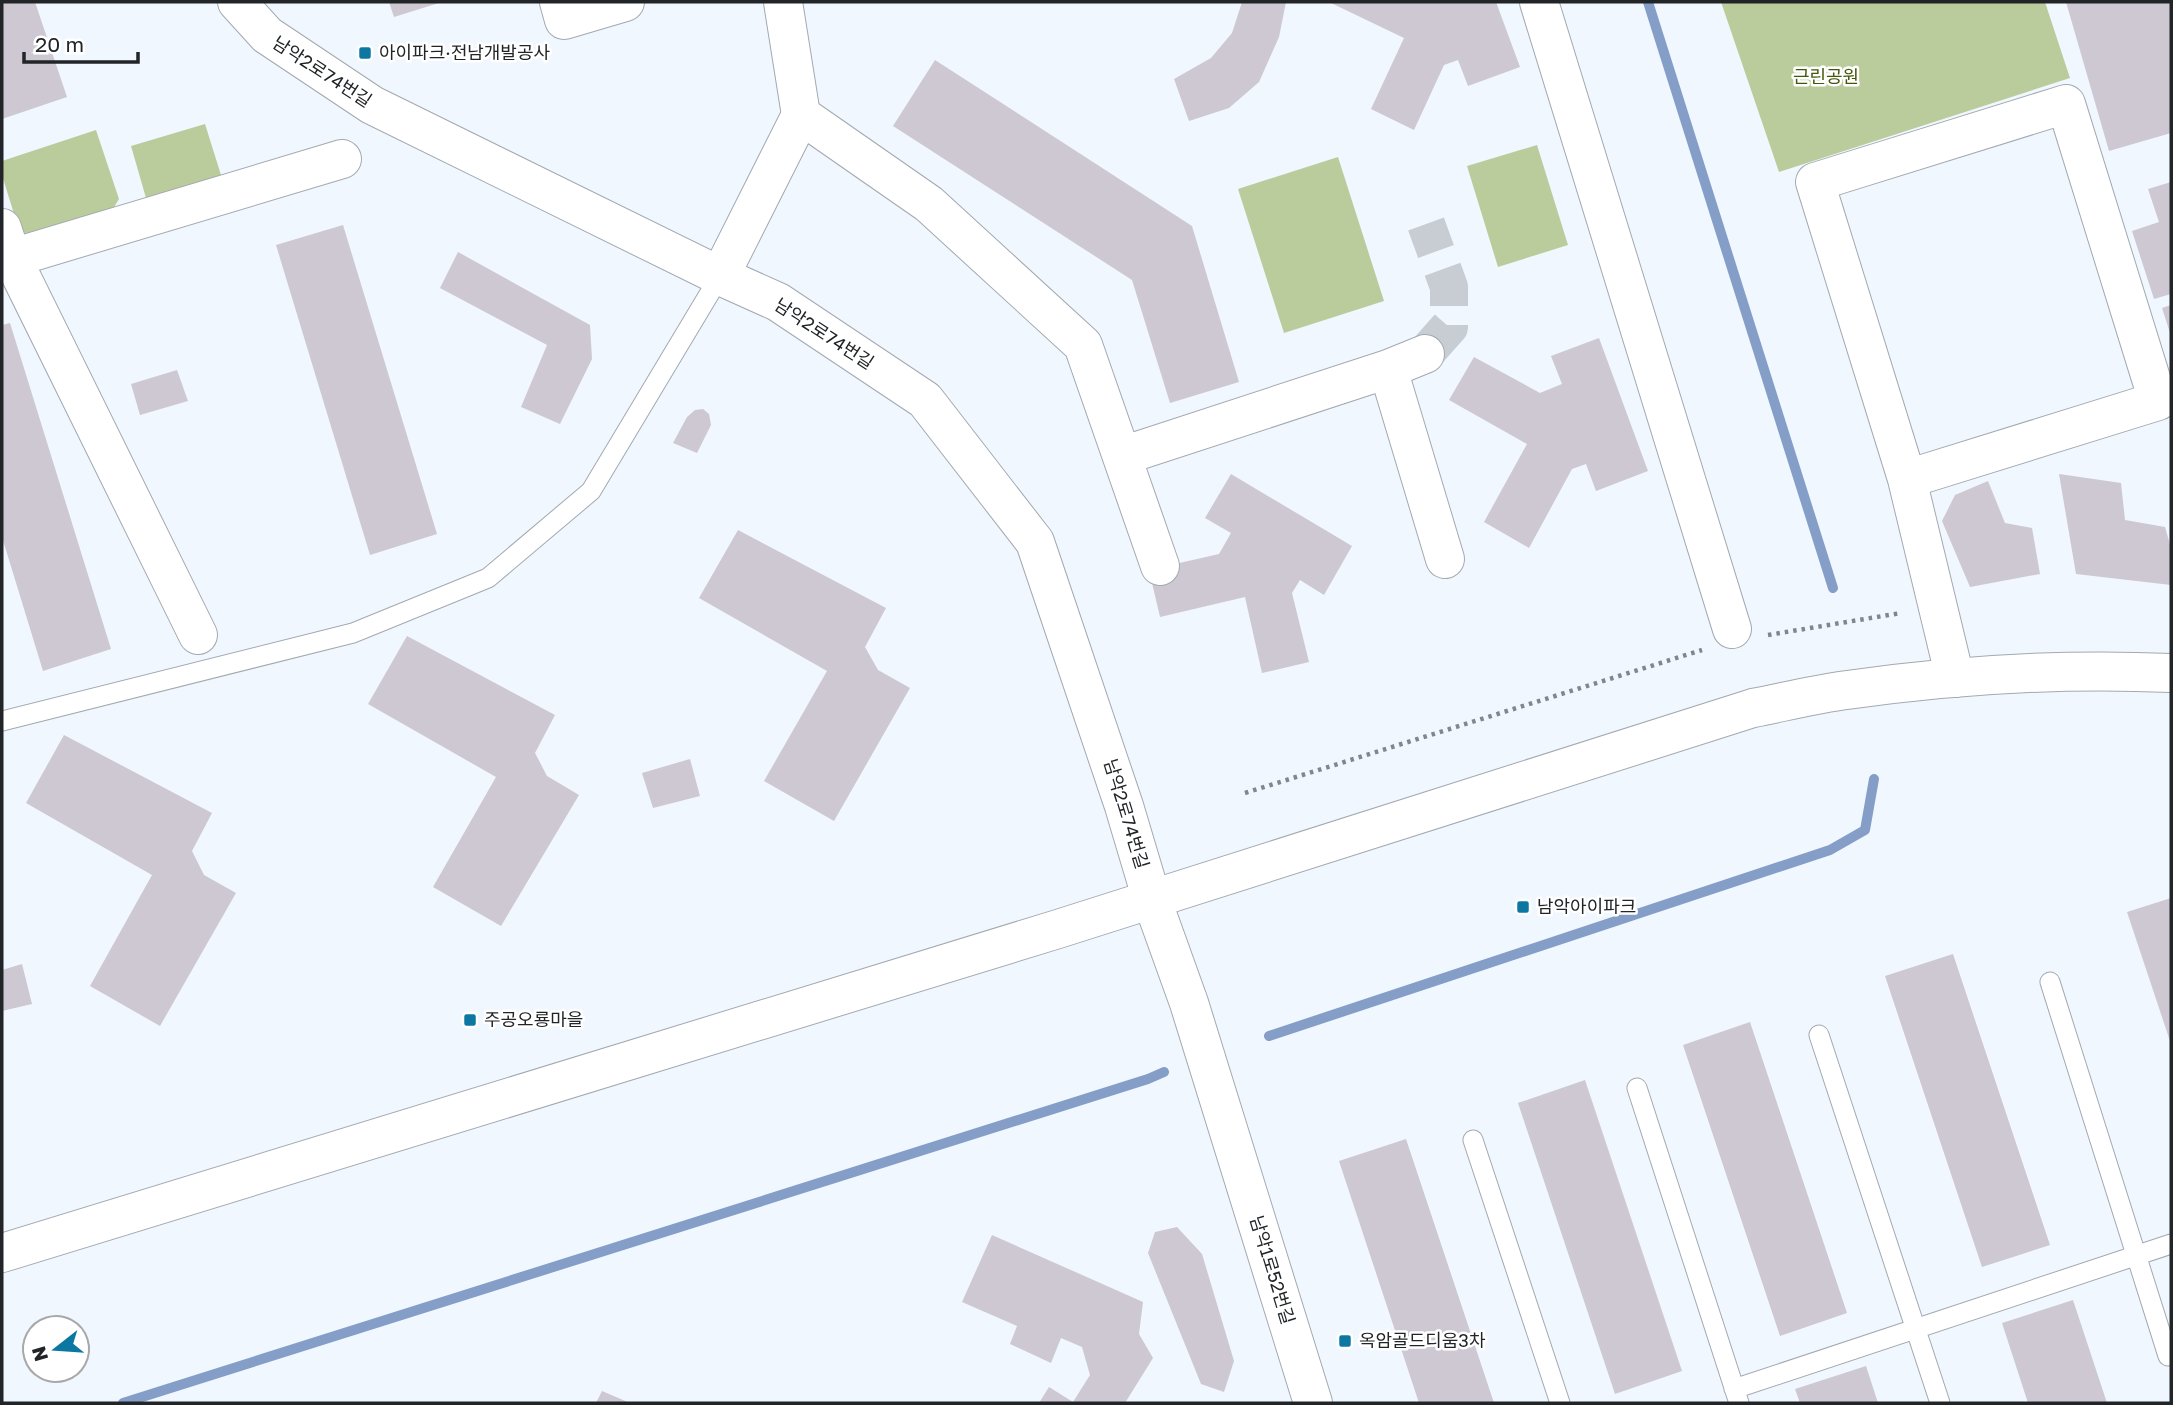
<svg xmlns="http://www.w3.org/2000/svg" width="2173" height="1405" viewBox="0 0 2173 1405" font-family="'Golos Text','Noto Sans KR',sans-serif">
<rect width="100%" height="100%" fill="#f0f7fe"/>
<path fill="#bbcc9c" d="M1721,2H2045L2070,78L1779,172Z
M205,124L221,175L146,198L131,146Z
M96,130L119,199L105,222L43,241L19,230L2,175V161Z
M1537,145L1568,245L1498,267L1467,166Z
M1338,157L1384,301L1284,333L1238,189Z"/>
<g fill="none" stroke-linecap="round" stroke-linejoin="round">
<path stroke="#849ec8" stroke-width="10" d="M1648,2L1833,588
M1269,1036L1830,850L1865,830L1874,779
M123,1403L1148,1079L1164,1072"/>
</g>
<path fill="#cdc8d1" d="M2,2H35L67,97L2,119Z
M389,2H442L394,17Z
M1242,2H1286L1279,37L1259,82L1229,108L1189,121L1174,79L1211,58L1232,33Z
M1329,2H1496L1520,67L1468,86L1458,60L1444,65L1414,130L1371,109L1404,38Z
M2066,2H2171V133L2109,151Z
M935,60L1192,226L1239,382L1170,403L1132,280L893,126Z
M2171,182V294L2154,299L2132,231L2159,222L2148,189Z
M343,225L437,534L370,555L276,245Z
M458,252L590,325L592,359L560,424L521,407L547,345L440,288Z
M2171,305V336L2162,308Z
M10,323L111,649L43,671L2,537V325Z
M1599,338L1648,471L1596,491L1586,464L1572,469L1529,548L1484,522L1527,444L1449,400L1474,357L1540,393L1562,384L1551,356Z
M177,370L188,401L140,415L131,384Z
M703,409L709,414L711,425L697,453L673,443L687,417L695,410Z
M1231,474L1352,546L1324,595L1300,580L1292,593L1309,662L1262,673L1245,597L1160,617L1149,570L1219,554L1231,533L1205,518Z
M2059,474L2121,483L2125,520L2165,527L2171,548V585L2076,574Z
M1988,481L2005,523L2032,528L2040,574L1970,587L1942,521L1955,495Z
M738,530L886,608L865,647L878,670L910,688L834,821L764,781L827,671L699,598Z
M407,636L555,715L535,753L547,776L579,795L501,926L433,887L496,777L368,704Z
M64,735L212,813L192,851L204,875L236,893L160,1026L90,986L152,875L26,803Z
M690,759L700,796L653,808L642,773Z
M2171,898V1044L2127,912Z
M1953,954L2050,1245L1982,1267L1885,976Z
M22,964L32,1004L2,1011V970Z
M1750,1022L1847,1313L1780,1336L1683,1045Z
M1585,1080L1682,1371L1615,1394L1518,1103Z
M1406,1139L1494,1403H1419L1339,1161Z
M1177,1227L1202,1254L1234,1361L1224,1392L1201,1384L1148,1253L1155,1232Z
M992,1235L1143,1302L1139,1334L1153,1358L1125,1403H1039L1049,1387L1073,1402L1090,1375L1082,1347L1061,1338L1051,1363L1010,1344L1017,1326L962,1302Z
M2073,1300L2107,1403H2028L2002,1323Z
M1866,1366L1878,1403H1800L1795,1389Z
M602,1391L630,1403H596Z"/>
<g fill="none" stroke-linecap="round" stroke-linejoin="round">
<path stroke="#c7cdd3" stroke-width="38" stroke-dasharray="38 19" stroke-linecap="butt" d="M1425,354L1449,327V287L1426,224"/>
<defs>
<path id="lane" d="M2,721L353,633L488,578L591,491L720,276
M2050,982L2168,1356
M1819,1035L1940,1403
M1637,1088L1739,1403
M1473,1140L1560,1403
M1734,1389L2171,1244"/>
<path id="street" d="M237,2L267,35L372,105L720,276L778,302L925,400L1035,542L1124,806L1152,900L1189,1003L1313,1403
M559,2L564,20L625,2
M1539,2L1732,629
M801,115L929,204L1083,345L1160,566
M2,228L12,258L198,635
M2,261L342,159
M720,276L801,115L783,2
M1388,369L1425,354
M1122,456L1388,369L1445,559
M1907,479L2158,401L2066,104L1815,182L1907,479L1955,678"/>
<path id="secondary" d="M2,1253L1058,929L1753,708C1784,702 1816,694 1847,690C1954,675 2063,668 2171,673"/>
</defs>
<use href="#lane" stroke="#a3a9b0" stroke-width="21"/>
<use href="#street" stroke="#a3a9b0" stroke-width="40"/>
<use href="#secondary" stroke="#a3a9b0" stroke-width="40"/>
<path stroke="#81868a" stroke-width="4.5" stroke-dasharray="3.5 5" stroke-linecap="butt" d="M1768,635L1901,613
M1245,793L1702,650"/>
<use href="#lane" stroke="#fff" stroke-width="19"/>
<use href="#street" stroke="#fff" stroke-width="38"/>
<use href="#secondary" stroke="#fff" stroke-width="38"/>
</g>
<g fill="#0c78a2" stroke="#fff" stroke-width="2.5">
<rect x="358" y="46" width="14" height="14" rx="3.5"/>
<rect x="1516" y="900" width="14" height="14" rx="3.5"/>
<rect x="463" y="1013" width="14" height="14" rx="3.5"/>
<rect x="1338" y="1334" width="14" height="14" rx="3.5"/>
</g>
<g text-anchor="middle" stroke-width="5" stroke-linejoin="round" paint-order="stroke">
<g font-size="18" fill="#222527" stroke="#fff" text-anchor="start">
<text x="379" y="59">아이파크·전남개발공사</text>
<text x="1537" y="913">남악아이파크</text>
<text x="484" y="1026">주공오룡마을</text>
<text x="1359" y="1347">옥암골드디움3차</text>
</g>
<g font-size="18" fill="#222527" stroke="#fff">
<text transform="translate(322 72) rotate(33)" y="6">남악2로74번길</text>
<text transform="translate(824 334) rotate(33)" y="6">남악2로74번길</text>
<text transform="translate(1126 814) rotate(73)" y="6">남악2로74번길</text>
<text transform="translate(1272 1270) rotate(73)" y="6">남악1로52번길</text>
</g>
<g font-size="18" fill="#44570d" stroke="#fff">
<text x="1826" y="83">근린공원</text>
</g>
</g>
<rect width="2173" height="1405" fill="none" stroke="#222527" stroke-width="7"/>
<g transform="translate(56 1349) rotate(253)"><circle r="33" fill="#ffffff" stroke="#a7a8a9" stroke-width="2"/>
<path d="M0-5L12 26L0 18L-12 26Z" fill="#0c78a2"/>
<text y="-10" font-size="19" font-weight="bold" text-anchor="middle" fill="#222527">N</text>
</g>
<path d="M24 52v10h114v-10" fill="none" stroke="#222527" stroke-width="3.5"/>
<text x="35" y="52" font-size="21" fill="#222527" stroke="#ffffff" stroke-width="5" paint-order="stroke">20 m</text>
</svg>
